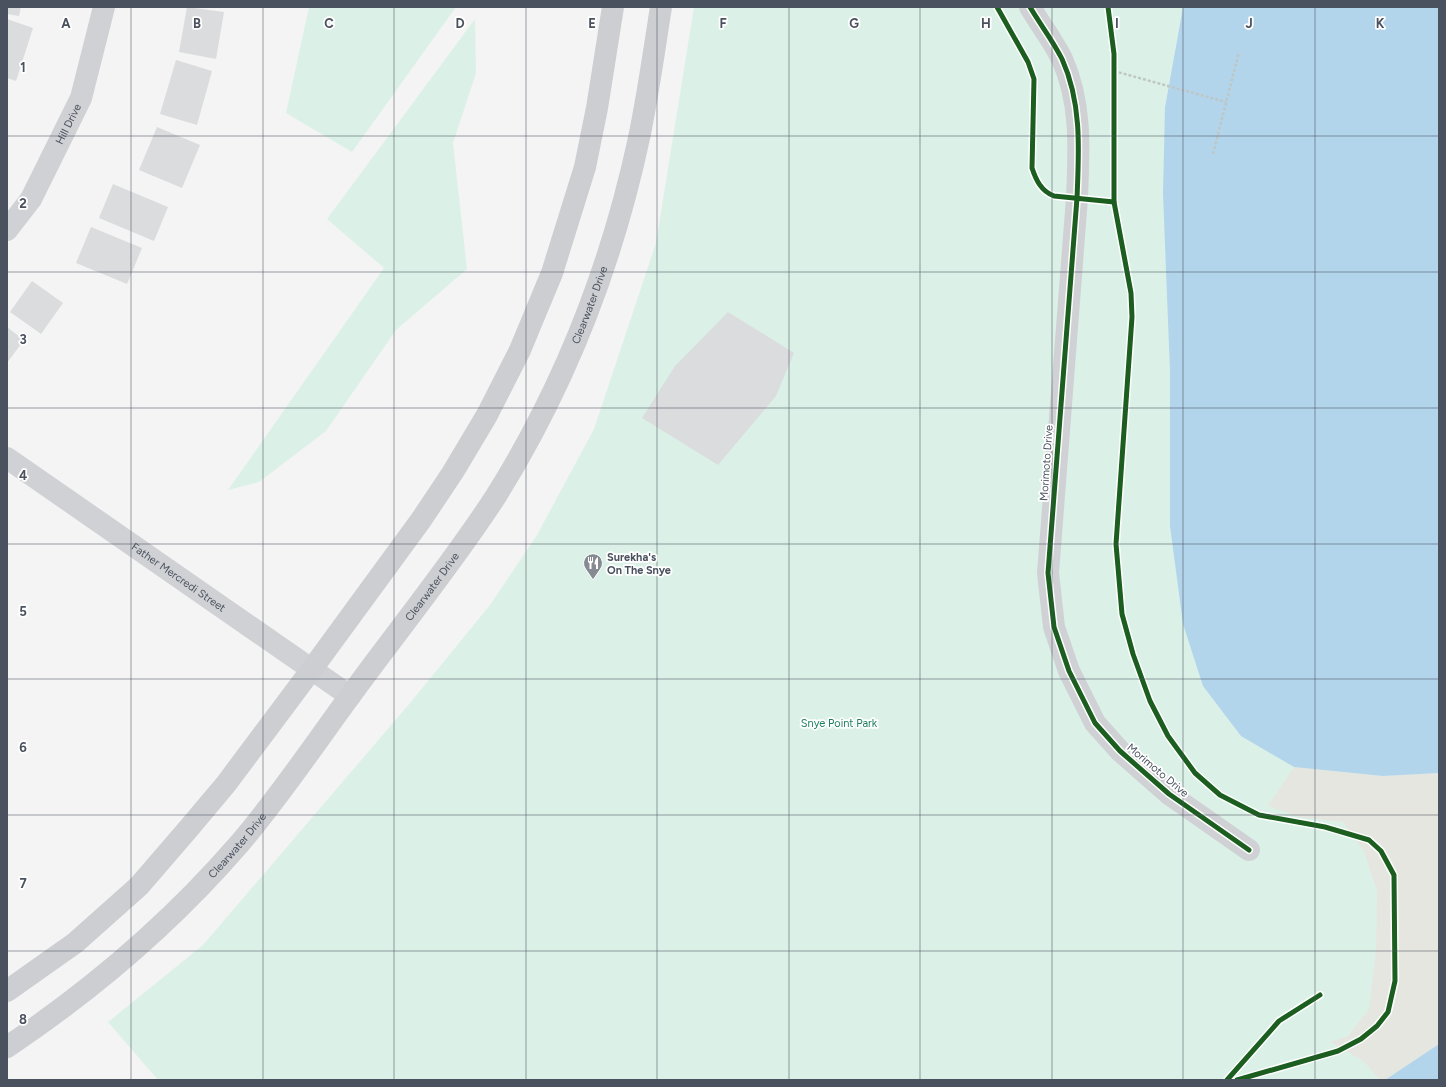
<svg xmlns="http://www.w3.org/2000/svg" width="1446" height="1087" viewBox="0 0 1446 1087" font-family="Figtree,sans-serif">
  <style>
    .green { fill: #dbf1e7 }
    .sand { fill: #e6e6e1 }
    .water { fill: #b2d5ec }
    .building { fill: #dbdcde }
    .lines { fill: none; stroke-linecap: round; stroke-linejoin: round }
    .path { stroke: #bec7c6; stroke-width: 2.5; stroke-dasharray: 3 2; stroke-linecap: butt }
    .minor { stroke: #d0d1d4; stroke-width: 22 }
    .major { stroke: #ccced1; stroke-width: 22 }
    .cycleway-casing { stroke: #fff; stroke-width: 8 }
    .cycleway { stroke: #1b5e20; stroke-width: 5 }
    .grid { fill: none; stroke: #4b525f; stroke-width: 1; stroke-opacity: 0.55 }
    .labels { text-anchor: middle; stroke-width: 3.5; stroke-linejoin: round; paint-order: stroke }
    .street-label { font-size: 11px; fill: #4b525f; stroke: #fff }
    .poi-label { font-size: 11px; font-weight: bold; fill: #4b525f; stroke: #fff; text-anchor: start }
    .park-label { font-size: 11px; fill: #1e7f60; stroke: #fff }
    .grid-label { font-size: 13px; text-anchor: middle; font-weight: bold; fill: #4b525f; stroke: #fff; stroke-width: 3.5; stroke-linejoin: round; paint-order: stroke }
  </style>
  <rect width="100%" height="100%" fill="#f4f4f4"/>
  <g class="green">
    <polygon points="309,7 456,7 352,152 286,113"/>
    <polygon points="694,7 1183,7 1165,107 1170,372 1170,526 1383,776 1439,773 1439,1044 1385,1080 158,1080 108,1022 203,945 410,703 490,605 537,535 594,429 656,243"/>
    <polygon points="475,19 476,73 453,143 467,269 396,330 326,431 259,482 228,490 384,268 327,219"/>
  </g>
  <polygon class="sand" points="1294,767 1383,776 1439,773 1439,1044 1385,1080 1380,1080 1363,1061 1330,1042 1348,1036 1369,1009 1376,951 1377,891 1364,852 1343,822 1299,817 1268,806"/>
  <g class="water">
    <polygon points="1183,7 1439,7 1439,773 1383,776 1294,767 1241,736 1203,686 1183,624 1170,526 1170,372 1163,193 1165,107"/>
    <polygon points="1439,1044 1439,1080 1385,1080"/>
  </g>
  <g class="building">
    <polygon points="7,7 21,7 19,16 7,14"/>
    <polygon points="187,7 224,12 216,59 179,52"/>
    <polygon points="7,19 33,28 16,81 7,78"/>
    <polygon points="176,60 212,71 197,125 160,114"/>
    <polygon points="157,127 200,145 182,188 139,170"/>
    <polygon points="113,184 168,207 154,241 99,218"/>
    <polygon points="91,227 142,248 127,284 76,263"/>
    <polygon points="32,281 63,303 41,334 10,312"/>
    <polygon points="728,312 794,353 776,396 718,465 642,418 675,366"/>
    <polygon points="7,327 24,340 7,363"/>
  </g>
  <g class="lines">
    <g class="path">
      <polyline points="1114,71 1226,102"/>
      <polyline points="1213,154 1239,52"/>
    </g>
    <g class="minor">
      <path d="M1030 7C1040 24 1053 41 1062 59 1082 103 1079 151 1077 198L1048 573 1054 627 1069 671 1095 723 1120 751 1169 794 1249 850"/>
      <path id="s1" d="M7 230 31 199 81 98 104 7"/>
      <path id="s2" d="M7 458 350 696"/>
    </g>
    <g class="major">
      <polyline points="7,991 75,943 139,886 189,828 226,784 312,669 421,520 453,472 487,415 520,350 552,273 585,167 597,108 613,7"/>
      <path id="s3" d="M7 1047C95 988 171 923 240 843 280 796 314 745 350 696 398 630 452 564 496 496 564 387 612 264 639 138 648 95 654 51 661 7"/>
    </g>
    <g class="cycleway-casing">
      <g id="cycleway">
        <path d="M997 7 1028 62 1034 79 1032 168C1036 180 1041 191 1054 196L1114 202"/>
        <path d="M1030 7C1040 24 1053 41 1062 59 1082 103 1079 151 1077 198L1048 573 1054 627 1069 671 1095 723 1120 751 1169 794 1249 850"/>
        <polyline points="1108,7 1114,54 1114,202 1131,293 1132,317 1116,544 1122,614 1133,654 1150,701 1168,736 1195,773 1220,795 1259,815 1325,827 1369,840 1381,851 1394,875 1395,981 1388,1012 1377,1026 1361,1039 1338,1051 1237,1080"/>
        <polyline points="1227,1080 1279,1021 1320,995"/>
      </g>
    </g>
    <use href="#cycleway" class="cycleway"/>
  </g>
  <path class="grid" d="M131 7V1080M263 7V1080M394 7V1080M526 7V1080M657 7V1080M789 7V1080M920 7V1080M1052 7V1080M1183 7V1080M1315 7V1080M7 136H1439M7 272H1439M7 408H1439M7 544H1439M7 679H1439M7 815H1439M7 951H1439"/>
  <defs>
    <g id="restaurant-pin" transform="scale(1)"><path d="M0 17L-7.5 6A9.5 9.5 0 1 1 7.5 6Z" fill="#868b93" stroke="#fff"/><path d="M-5-6h1v4h1v-4h1v4h1v-4h1v5L-1.5 .5V6h-2V.5L-5-1ZM5-6V6H3V1.5H1.5Q1.5-4 5-6Z" fill="#fff"/></g>
  </defs>
  <g fill-rule="evenodd">
    <use href="#restaurant-pin" x="593" y="563"/>
  </g>
  <g class="labels">
    <g class="street-label">
      <text dy="4" stroke="none"><textPath href="#s1" startOffset="123">Hill Drive</textPath></text>
      <text dy="4" stroke="none"><textPath href="#s3" startOffset="955">Clearwater Drive</textPath></text>
      <text transform="translate(1046 463) rotate(-86)" y="4">Morimoto Drive</text>
      <text dy="4" stroke="none"><textPath href="#s2" startOffset="209">Father Mercredi Street</textPath></text>
      <text dy="4" stroke="none"><textPath href="#s3" startOffset="631">Clearwater Drive</textPath></text>
      <text transform="translate(1158 770) rotate(40)" y="4">Morimoto Drive</text>
      <text dy="4" stroke="none"><textPath href="#s3" startOffset="307">Clearwater Drive</textPath></text>
    </g>
    <g class="poi-label">
      <text x="607" y="561">Surekha's<tspan x="607" dy="13">On The Snye</tspan></text>
    </g>
    <g class="park-label">
      <text x="839" y="727">Snye Point Park</text>
    </g>
  </g>
  <g class="grid-label">
    <text x="66" y="28">A</text>
    <text x="197" y="28">B</text>
    <text x="329" y="28">C</text>
    <text x="460" y="28">D</text>
    <text x="592" y="28">E</text>
    <text x="723" y="28">F</text>
    <text x="854" y="28">G</text>
    <text x="986" y="28">H</text>
    <text x="1117" y="28">I</text>
    <text x="1249" y="28">J</text>
    <text x="1380" y="28">K</text>
    <text x="23" y="72">1</text>
    <text x="23" y="208">2</text>
    <text x="23" y="344">3</text>
    <text x="23" y="480">4</text>
    <text x="23" y="616">5</text>
    <text x="23" y="752">6</text>
    <text x="23" y="888">7</text>
    <text x="23" y="1024">8</text>
  </g>
  <rect width="1446" height="1087" fill="none" stroke="#4b525f" stroke-width="16"/>
</svg>
